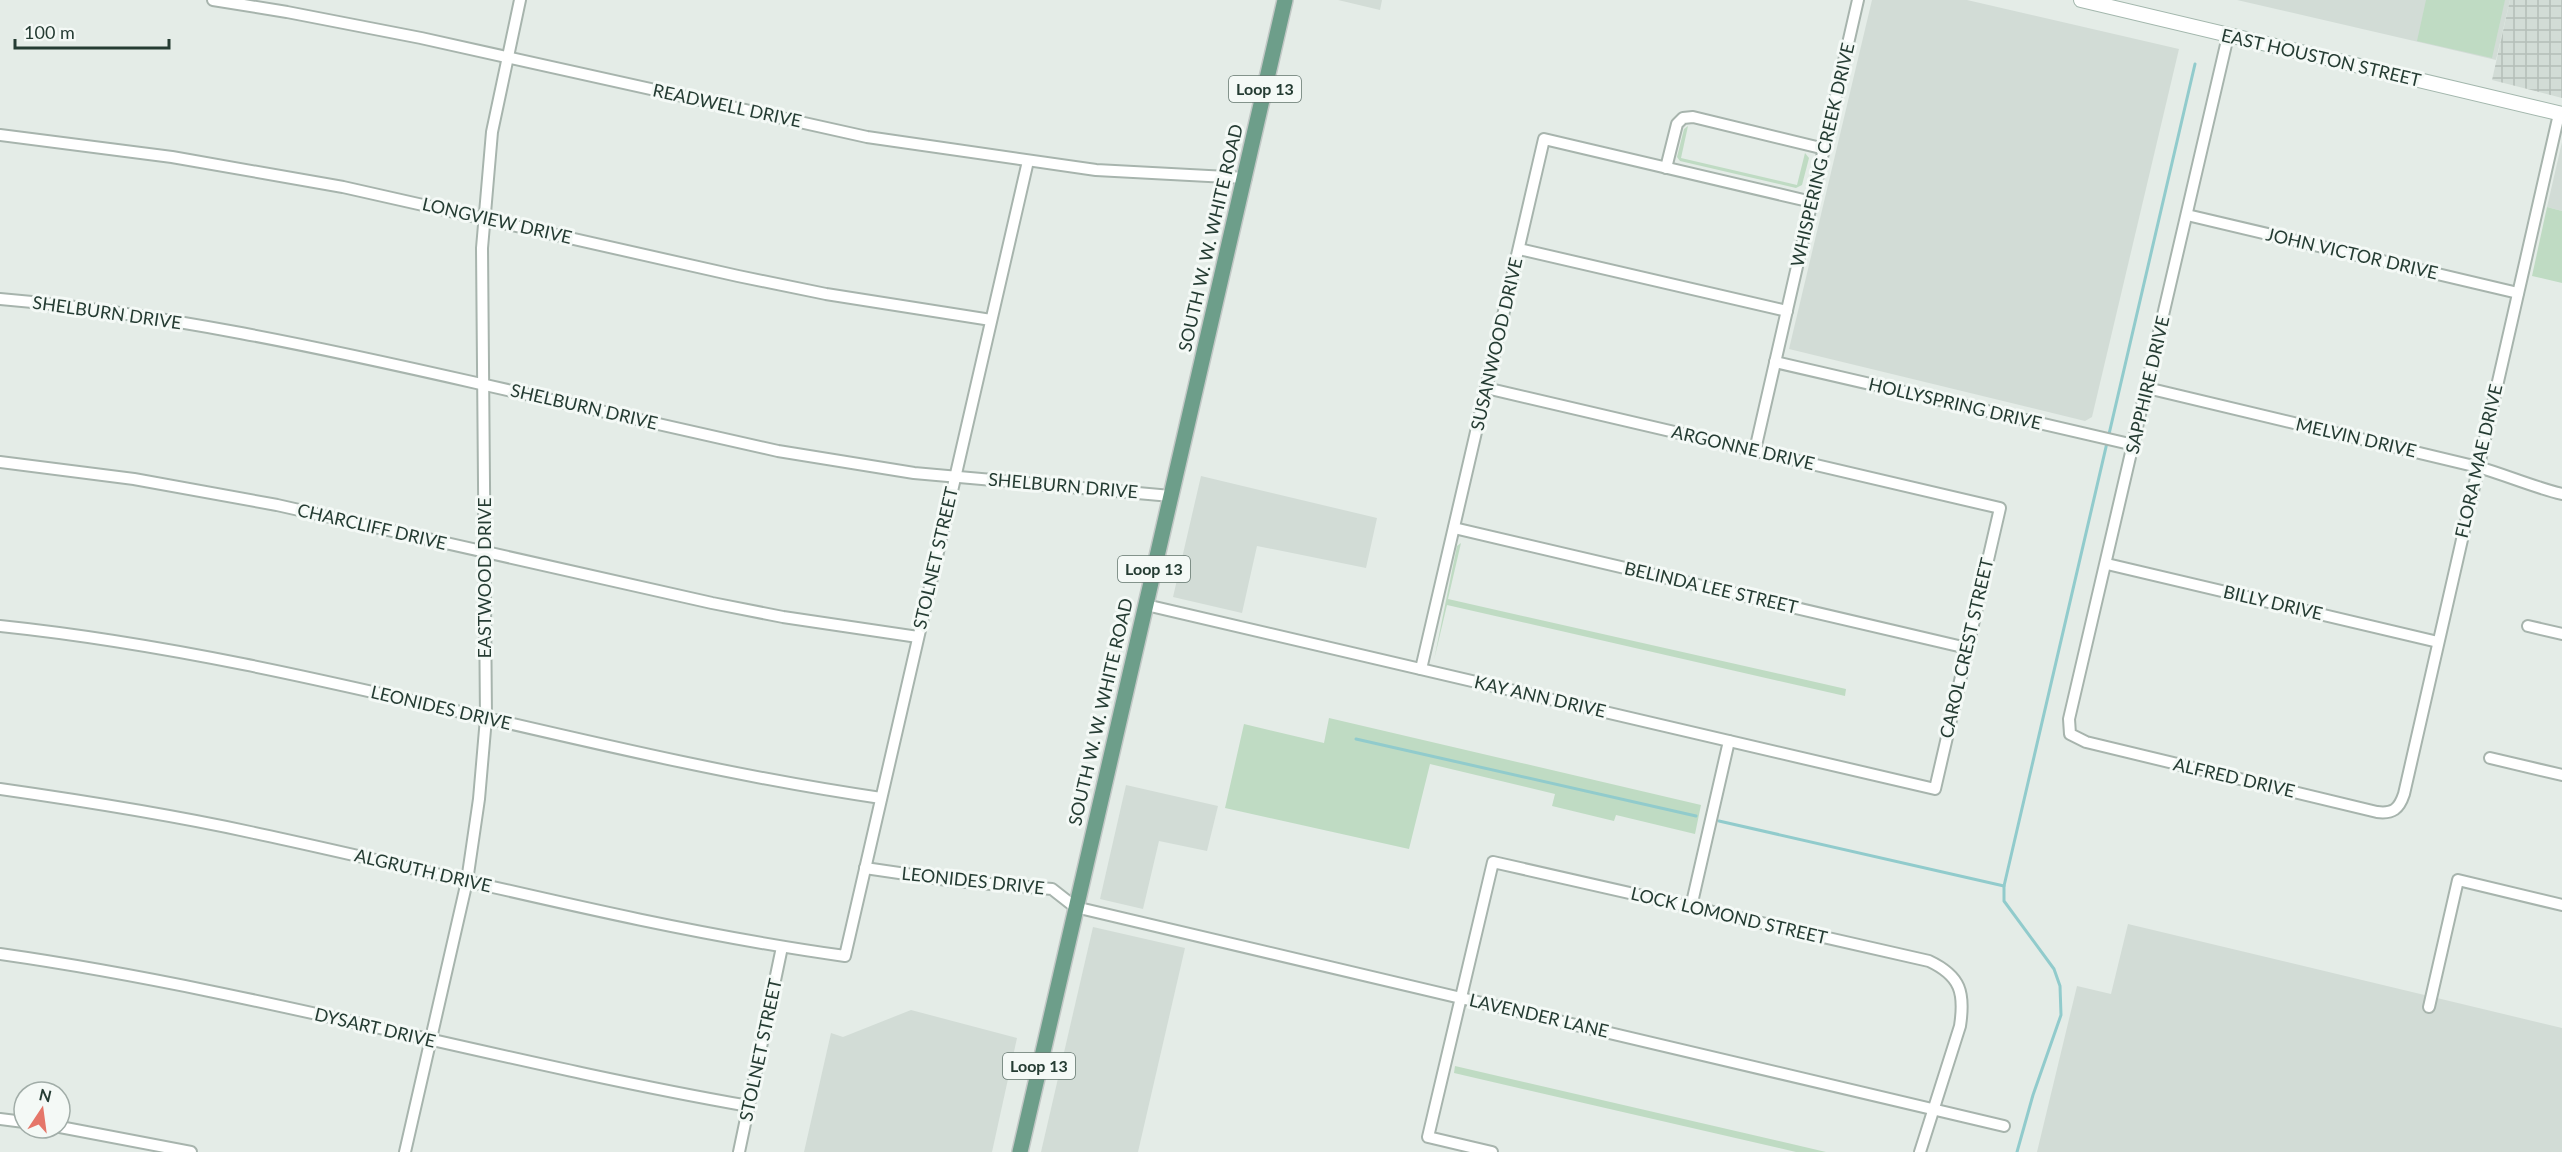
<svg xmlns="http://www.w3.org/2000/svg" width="2562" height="1152" viewBox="0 0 2562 1152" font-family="Lato,sans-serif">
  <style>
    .built { fill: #d2dcd6 }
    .industrial { fill: url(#industrial-grid) }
    .grass { fill: #bfdbc3 }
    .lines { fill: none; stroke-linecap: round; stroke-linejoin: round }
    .stream { stroke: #91cbcc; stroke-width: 3 }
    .street-casing { stroke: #a7b4ad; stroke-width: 14 }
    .secondary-casing { stroke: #a3b7ad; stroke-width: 16 }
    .primary-casing { stroke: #c2c8c6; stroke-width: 18 }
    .street { stroke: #fff; stroke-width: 10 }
    .secondary { stroke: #fff; stroke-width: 14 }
    .primary { stroke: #6d9e8a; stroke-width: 15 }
    .labels { text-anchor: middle; stroke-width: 6; stroke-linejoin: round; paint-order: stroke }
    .shield { fill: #f4f9f6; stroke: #63756e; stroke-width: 1.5 }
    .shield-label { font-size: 16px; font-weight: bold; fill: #253c33 }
    .street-label { font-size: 18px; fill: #253c33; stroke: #f4f9f6 }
  </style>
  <defs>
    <pattern id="industrial-grid" width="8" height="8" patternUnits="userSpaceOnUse" patternTransform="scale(1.5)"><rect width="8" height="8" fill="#d2dcd6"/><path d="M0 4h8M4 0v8" fill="none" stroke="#b4beb8"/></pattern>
  </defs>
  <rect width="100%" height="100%" fill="#e4ece7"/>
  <g class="built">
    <polygon points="1338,0 1382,0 1380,10"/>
    <polygon points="1872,0 1967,0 2179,49 2092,417 2085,421 1789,349"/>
    <polygon points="2237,0 2510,0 2496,60"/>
    <polygon points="2562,142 2562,211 2547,207"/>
    <polygon points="1201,476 1377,518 1366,568 1257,546 1242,613 1173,597"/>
    <polygon points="1126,785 1218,806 1207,851 1159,841 1143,909 1100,899"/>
    <polygon points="2128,924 2562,1028 2562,1152 2037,1152 2077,986 2111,994"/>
    <polygon points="1093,927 1185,948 1138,1152 1041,1152"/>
    <polygon points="911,1010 1017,1038 992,1152 804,1152 831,1033 843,1037"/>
  </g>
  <polygon class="industrial" points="2510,0 2562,0 2562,98 2492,80"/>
  <g class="grass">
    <polygon points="2426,0 2505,0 2492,58 2417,41"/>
    <polygon points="1688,126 1681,158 1797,185 1805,153 1809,158 1802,185 1796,188 1680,161 1677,157 1684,129"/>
    <polygon points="2547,207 2562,211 2562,283 2532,276"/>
    <polygon points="1461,543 1448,599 1846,689 1845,696 1447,605 1434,660 1457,546"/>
    <polygon points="1329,718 1701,805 1695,834 1616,815 1614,821 1552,806 1555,794 1430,764 1409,849 1225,808 1244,724 1324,743"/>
    <polygon points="1455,1066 1826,1152 1796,1152 1454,1073"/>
  </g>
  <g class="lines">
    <g class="stream">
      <polyline points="1356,739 1696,816"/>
      <polyline points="1719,821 2004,886"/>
      <polyline points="2017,1152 2033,1095 2061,1015 2060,986 2054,969 2004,901 2004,886 2195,64"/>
    </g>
    <g class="street-casing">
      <g id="street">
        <polyline points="213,0 287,12 421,38 867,137 1096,170 1246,178"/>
        <path d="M2228 36 2069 719 2070 734 2086 742 2377 812C2393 814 2399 809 2404 794L2559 114"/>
        <polyline points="0,135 172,157 343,187 738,276 826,294 991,320"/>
        <polyline points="1666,168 1677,124 1683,118 1693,117 1825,149"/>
        <polyline points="2187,215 2518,293"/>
        <polyline points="1519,249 1787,311"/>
        <path d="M0 299C162 313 323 348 481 384 580 406 679 428 778 451L914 473 1171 496"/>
        <polyline points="1775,362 2134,445"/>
        <path d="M2147 388 2478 467C2506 475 2533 487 2562 494"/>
        <polyline points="1755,450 1858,0"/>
        <polyline points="0,462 134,479 277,505 712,603 783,617 918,637"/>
        <polyline points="1454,528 1967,648"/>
        <polyline points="2107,564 2438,642"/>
        <polyline points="1146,605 1935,789 2000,508 1486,388"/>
        <path d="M0 626C298 657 585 755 881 798"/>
        <polyline points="2528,626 2562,634"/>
        <polyline points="1421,669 1544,139 1812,202"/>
        <polyline points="2490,758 2562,775"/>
        <path d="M0 789C84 801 167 814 250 832 448 874 644 928 845 956L1028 161"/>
        <polyline points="865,868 954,881 1052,889 1075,907 2004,1126"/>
        <polyline points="1691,907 1729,741"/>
        <path d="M0 954C253 990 498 1062 749 1106"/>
        <polyline points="2429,1007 2458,880 2562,905"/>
        <polyline points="0,1119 24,1122"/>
        <polyline points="60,1127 191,1152"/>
        <polyline points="405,1152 467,881 479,799 486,718 482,248 492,132 520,0"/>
        <polyline points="739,1152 782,947"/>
        <path d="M1492 1152 1428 1137 1493 862 1929 961C1961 976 1965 993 1960 1026L1920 1152"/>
      </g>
    </g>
    <g class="secondary-casing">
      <polyline id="secondary" points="2081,0 2562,114"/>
    </g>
    <g class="primary-casing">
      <polyline id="primary" points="1020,1152 1285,0"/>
    </g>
    <use href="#street" class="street"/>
    <use href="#secondary" class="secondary"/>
    <use href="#primary" class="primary"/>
  </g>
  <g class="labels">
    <g class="shield">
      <rect x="1229" y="76" width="72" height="26" rx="4.5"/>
      <rect x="1118" y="556" width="72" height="26" rx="4.5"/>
      <rect x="1003" y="1053" width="72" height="26" rx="4.5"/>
    </g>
    <g class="shield-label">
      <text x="1265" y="95">Loop 13</text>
      <text x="1154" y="575">Loop 13</text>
      <text x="1039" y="1072">Loop 13</text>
    </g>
    <g class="street-label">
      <text transform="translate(2321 58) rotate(13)" y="6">EAST HOUSTON STREET</text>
      <text transform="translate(727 106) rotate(12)" y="6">READWELL DRIVE</text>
      <text transform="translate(1823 155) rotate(-77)" y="6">WHISPERING CREEK DRIVE</text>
      <text transform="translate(497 221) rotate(13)" y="6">LONGVIEW DRIVE</text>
      <text transform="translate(1211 238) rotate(-77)" y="6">SOUTH W. W. WHITE ROAD</text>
      <text transform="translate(2352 254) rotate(13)" y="6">JOHN VICTOR DRIVE</text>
      <text transform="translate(107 313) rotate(8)" y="6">SHELBURN DRIVE</text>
      <text transform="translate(1497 344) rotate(-77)" y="6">SUSANWOOD DRIVE</text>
      <text transform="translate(2148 385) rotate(-77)" y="6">SAPPHIRE DRIVE</text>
      <text transform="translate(1955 404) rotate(13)" y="6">HOLLYSPRING DRIVE</text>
      <text transform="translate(584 407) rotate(13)" y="6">SHELBURN DRIVE</text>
      <text transform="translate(2356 438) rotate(13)" y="6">MELVIN DRIVE</text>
      <text transform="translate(1743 448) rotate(13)" y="6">ARGONNE DRIVE</text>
      <text transform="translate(2479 461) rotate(-77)" y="6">FLORA MAE DRIVE</text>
      <text transform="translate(1063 486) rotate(5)" y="6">SHELBURN DRIVE</text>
      <text transform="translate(372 527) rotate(13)" y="6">CHARCLIFF DRIVE</text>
      <text transform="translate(936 558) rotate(-77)" y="6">STOLNET STREET</text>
      <text transform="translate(485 578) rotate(-90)" y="6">EASTWOOD DRIVE</text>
      <text transform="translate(1711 588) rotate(13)" y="6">BELINDA LEE STREET</text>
      <text transform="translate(2273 603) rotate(13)" y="6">BILLY DRIVE</text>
      <text transform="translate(1967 648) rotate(-77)" y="6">CAROL CREST STREET</text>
      <text transform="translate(1540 697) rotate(13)" y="6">KAY ANN DRIVE</text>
      <text transform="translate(441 708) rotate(13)" y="6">LEONIDES DRIVE</text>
      <text transform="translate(1101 712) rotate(-77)" y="6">SOUTH W. W. WHITE ROAD</text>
      <text transform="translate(2234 778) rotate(13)" y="6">ALFRED DRIVE</text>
      <text transform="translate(423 871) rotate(13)" y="6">ALGRUTH DRIVE</text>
      <text transform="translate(973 881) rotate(6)" y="6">LEONIDES DRIVE</text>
      <text transform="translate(1729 916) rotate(13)" y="6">LOCK LOMOND STREET</text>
      <text transform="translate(1539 1016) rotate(13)" y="6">LAVENDER LANE</text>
      <text transform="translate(375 1028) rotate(13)" y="6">DYSART DRIVE</text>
      <text transform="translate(761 1050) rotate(-78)" y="6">STOLNET STREET</text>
    </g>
  </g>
  <g transform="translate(42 1110) rotate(13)"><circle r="28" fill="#f4f9f6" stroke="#a1ada8" stroke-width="1.5"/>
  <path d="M0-4.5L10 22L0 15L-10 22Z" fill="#e57669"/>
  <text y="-9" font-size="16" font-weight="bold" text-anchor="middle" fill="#253c33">N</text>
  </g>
  <path d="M15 39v9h154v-9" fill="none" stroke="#253c33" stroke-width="3"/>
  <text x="24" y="39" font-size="18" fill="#253c33" stroke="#f4f9f6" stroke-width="4.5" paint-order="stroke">100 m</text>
</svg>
